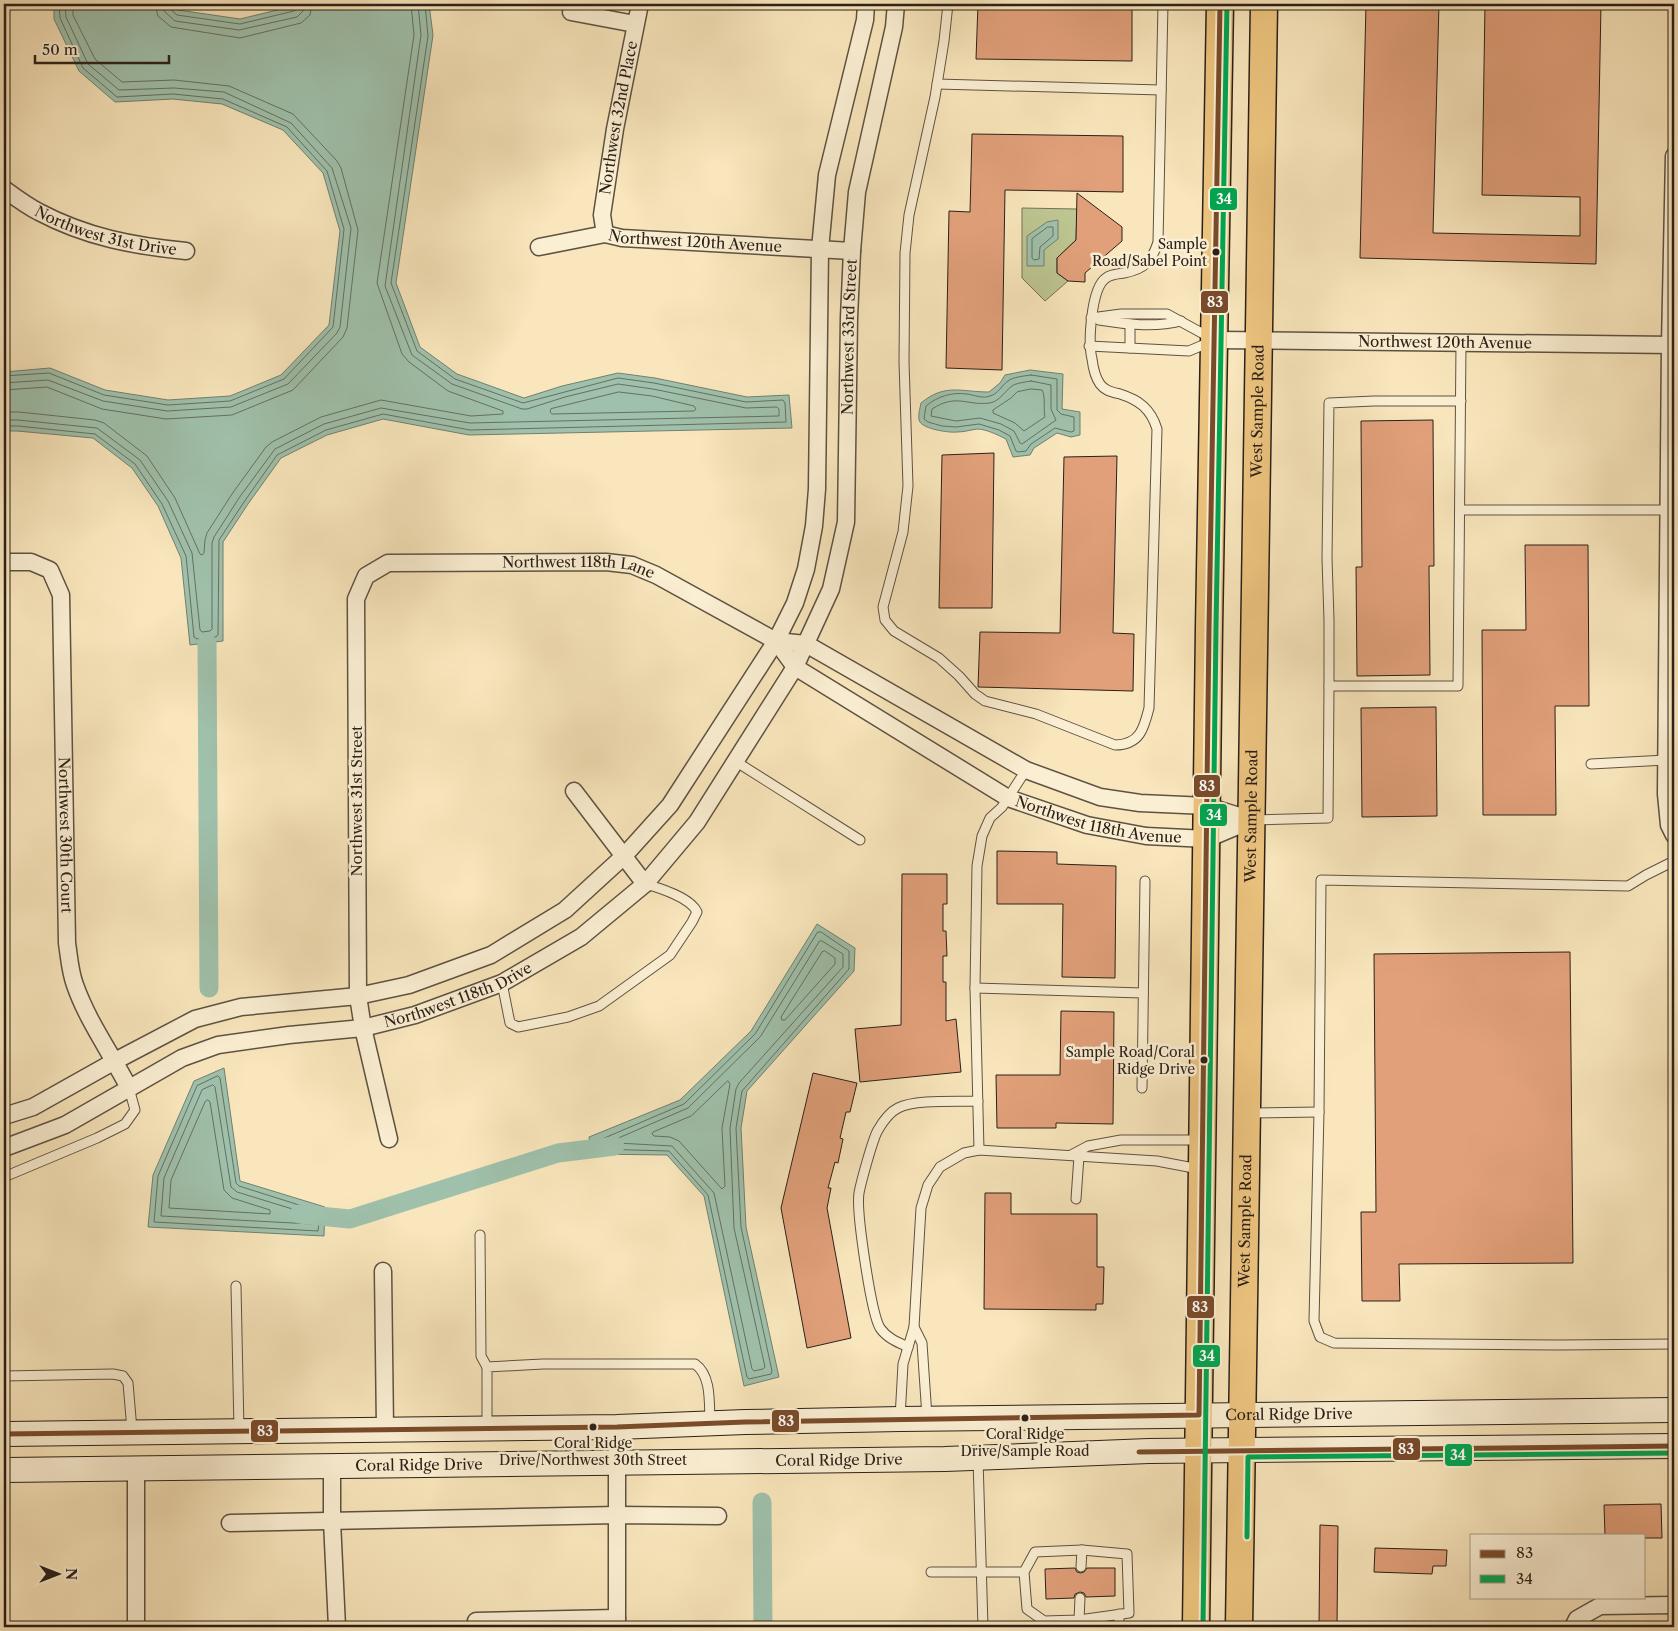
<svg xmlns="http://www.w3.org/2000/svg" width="1678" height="1631" viewBox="0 0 1678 1631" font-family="'Libre Caslon Text',serif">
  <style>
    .green { fill: #bdc591; stroke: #747255 }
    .water { fill: #9fc0ab; stroke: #718071 }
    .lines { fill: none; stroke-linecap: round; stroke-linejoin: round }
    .shore { stroke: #657062; stroke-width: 1 }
    .canal { stroke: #9fc0ab; stroke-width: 19 }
    .building { fill: #e1a07a; stroke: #2b2019 }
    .service-casing { stroke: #5e5242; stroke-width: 11 }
    .minor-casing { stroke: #5e5242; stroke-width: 19 }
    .secondary-casing { stroke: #2b2019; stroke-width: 26 }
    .primary-casing { stroke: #2b2019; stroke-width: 29 }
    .service { stroke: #fbefd3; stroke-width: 9 }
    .minor { stroke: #fbefd3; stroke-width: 16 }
    .secondary { stroke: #fbefd3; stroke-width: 24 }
    .primary { stroke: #ecc37e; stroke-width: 26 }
    .bus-1-casing { stroke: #fbefd3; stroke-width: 9 }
    .bus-2-casing { stroke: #fbefd3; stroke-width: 9 }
    .bus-1 { stroke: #7a4b2a; stroke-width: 5 }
    .bus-2 { stroke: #00a651; stroke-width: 5 }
    .bus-dot { fill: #2b2019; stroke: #fbefd3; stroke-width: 2 }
    .labels { text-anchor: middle; stroke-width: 5; stroke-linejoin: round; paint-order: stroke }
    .bus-label { font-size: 14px; fill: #2b2019; stroke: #fbefd3; text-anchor: end }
    .street-label { font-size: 15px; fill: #2b2019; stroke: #fbefd3 }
    .line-badge { stroke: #fbefd3; stroke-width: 2 }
    .badge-label { font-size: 14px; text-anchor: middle; font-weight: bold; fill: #fff }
  </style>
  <rect width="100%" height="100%" fill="#f9e6bc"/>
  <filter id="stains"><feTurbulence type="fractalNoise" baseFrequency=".004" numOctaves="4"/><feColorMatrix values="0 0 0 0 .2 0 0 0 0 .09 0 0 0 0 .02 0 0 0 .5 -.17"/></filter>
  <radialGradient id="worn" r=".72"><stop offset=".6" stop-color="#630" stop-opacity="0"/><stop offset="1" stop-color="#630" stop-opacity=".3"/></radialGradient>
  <polygon class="green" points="1022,208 1077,209 1076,240 1057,258 1057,273 1068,281 1045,301 1022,278"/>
  <g class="water">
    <polygon points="54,4 172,4 178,10 240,19 302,4 429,4 433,35 396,283 420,347 457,374 524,398 562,386 618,373 655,378 747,397 789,395 792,428 469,435 383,419 327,435 281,458 248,504 223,542 223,641 190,645 181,558 158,506 132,468 93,438 17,431 4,431 4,372 50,368 105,390 168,400 230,396 281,375 329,325 340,231 323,173 283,130 222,104 173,99 115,102 79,71 54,19"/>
    <polygon points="1058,220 1058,239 1044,250 1044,266 1027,266 1027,236 1047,222"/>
    <path d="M1030 370 1063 374 1062 409 1080 412V435L1071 437 1057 433 1034 448 1030 455 1013 457 1006 439C998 435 986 429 977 429 970 430 964 432 957 432 949 433 924 429 920 422 917 417 920 409 921 403 945 383 961 392 989 392L1000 383 1005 375Z"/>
    <polygon points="817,924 855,948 854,971 747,1091 741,1128 746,1227 779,1377 744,1386 704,1196 667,1155 591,1154 589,1137 680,1100 751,1031"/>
    <polygon points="224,1068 240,1181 325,1207 324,1236 148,1227 153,1175 194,1081"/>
  </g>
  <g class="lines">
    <g class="shore">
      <polyline points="155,4 158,16 171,27 240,38 301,23 310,15 312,4"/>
      <polyline points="162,4 165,12 175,21 239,30 297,17 303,11 305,4"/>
      <polyline points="169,4 170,9 177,15 240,24 294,11 298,8 298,4"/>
      <polygon points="1048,227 1053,227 1053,236 1040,247 1039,259 1034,260 1032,258 1032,239"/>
      <path d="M1031 375 1057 379V410L1061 414 1074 417V431L1071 432 1055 428 1031 444 1026 451 1018 452 1016 451 1010 436 999 430 979 424 956 427 942 426 928 422 924 419 926 406C938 396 952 392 967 394 974 395 983 399 990 396 998 394 1002 385 1008 381 1013 377 1024 376 1031 375Z"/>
      <polyline points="4,376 49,373 104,395 168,405 230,401 284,379 333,327 344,229 327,171 287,127 223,99 173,94 117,97 83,68 60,18 59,4"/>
      <path d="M1031 381 1051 385V409L1056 420 1022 444 1020 443 1014 431 1001 424 980 418 956 421 931 416 932 409C957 393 966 406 990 403 1000 401 1005 391 1012 386 1016 383 1026 382 1031 381Z"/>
      <polyline points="4,383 48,380 103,401 167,411 231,407 288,384 337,333 340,327 351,228 332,168 291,123 224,92 174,88 119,90 88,64 66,17 65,4"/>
      <path d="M1031 389 1042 390C1046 397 1043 409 1045 417L1024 431 1015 423 993 413V410L1011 398 1017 392Z"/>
      <polyline points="4,390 47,387 102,409 166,419 232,415 293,390 343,337 347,328 358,230 341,168 337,161 293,114 229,86 174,80 122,82 95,59 73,15 73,4"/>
      <polygon points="619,392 652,396 694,406 696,409 694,411 552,414 550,412 551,409"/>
      <polyline points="4,412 19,412 95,420 104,423 147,456 175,498 200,554 202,555 204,553 205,540 207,533 232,494 266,447 272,442 321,417 381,400 471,416 503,414 503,411 448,391 409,362 402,354 377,283 414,35 411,4"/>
      <polyline points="4,420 18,420 97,428 140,460 168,501 192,553 200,630 202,632 210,631 212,629 212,543 214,537 239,498 275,449 324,424 381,408 470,423 779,416 779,409 777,407 746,408 653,389 618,384 565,397 527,409 522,409 452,384 412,355 385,286 421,35 418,4"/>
      <polyline points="4,426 18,426 95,434 135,464 162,504 186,556 194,637 197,639 216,637 218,635 219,540 244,502 277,455 326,430 383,414 470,430 786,422 785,403 783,400 746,402 654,383 618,378 523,403 455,379 417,351 391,283 428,36 425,4"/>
      <polygon points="818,932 821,932 849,951 849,969 742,1091 736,1128 741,1227 772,1371 771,1374 749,1379 747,1377 708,1195 669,1151 598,1149 596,1148 595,1142 684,1104 755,1034"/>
      <polygon points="820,941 822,941 843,954 843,967 739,1083 736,1089 730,1128 734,1228 765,1367 763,1369 754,1371 752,1369 714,1193 672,1146 617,1143 615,1141 616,1139 688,1108 760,1037"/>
      <polygon points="825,951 835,958 835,964 785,1020 782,1020 781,1017 822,952"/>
      <polygon points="218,1076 220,1078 236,1183 239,1186 318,1211 320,1213 318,1231 154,1222 158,1176 197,1086"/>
      <polygon points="728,1081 730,1084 722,1128 725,1186 722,1189 679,1141 670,1137 654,1136 652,1134 653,1132 691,1116"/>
      <polygon points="213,1085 215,1087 231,1187 237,1192 312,1215 313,1217 312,1224 161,1216 164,1178 202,1090"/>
      <polygon points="208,1100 210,1102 224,1190 232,1198 270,1210 270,1214 169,1208 171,1180 205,1102"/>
    </g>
    <g class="canal">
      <polyline points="207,643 209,988"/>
      <polyline points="299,1214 350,1219 558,1153 615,1146"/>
      <polyline points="762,1502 763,1627"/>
    </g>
  </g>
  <g class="building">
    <polygon points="978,4 1132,4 1132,61 976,59"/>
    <polygon points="1366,4 1439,4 1433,233 1580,236 1580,197 1482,195 1485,4 1601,4 1596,264 1360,258"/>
    <polygon points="972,134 1123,136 1123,192 1005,190 1002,370 946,368 949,211 970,212"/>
    <polygon points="1077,193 1122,227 1122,241 1085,273 1085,282 1068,281 1057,273 1057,258 1076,240"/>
    <polygon points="1433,420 1434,566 1429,566 1430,675 1357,676 1356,567 1362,567 1361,421"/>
    <polygon points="994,453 992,608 939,608 942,455"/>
    <polygon points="1117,456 1113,633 1134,634 1133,691 978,687 980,632 1060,633 1064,457"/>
    <polygon points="1525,545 1588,545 1589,706 1555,706 1556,815 1483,815 1482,630 1526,630"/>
    <polygon points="1436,707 1437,816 1362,817 1361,708"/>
    <polygon points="997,851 1057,852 1057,864 1116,866 1115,978 1062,977 1063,904 997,904"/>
    <polygon points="902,874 947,874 947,904 943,904 943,931 946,931 947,956 943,956 943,982 946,982 946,1021 956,1019 961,1072 860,1082 855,1029 901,1025"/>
    <polygon points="1570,952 1573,1263 1399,1264 1400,1301 1362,1301 1361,1212 1376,1212 1374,954"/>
    <polygon points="1061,1011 1114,1012 1113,1124 1056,1123 1056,1128 997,1128 996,1075 1060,1075"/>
    <polygon points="813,1073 857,1083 850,1112 846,1112 840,1138 843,1139 838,1163 835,1162 828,1188 831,1188 827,1208 851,1338 807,1348 781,1208"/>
    <polygon points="985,1193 1011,1193 1011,1214 1097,1214 1097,1267 1104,1267 1103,1304 1096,1304 1096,1310 984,1309"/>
    <polygon points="1661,1504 1662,1538 1644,1538 1644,1535 1605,1535 1604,1505"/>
    <polygon points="1320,1525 1338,1526 1337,1626 1319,1626"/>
    <polygon points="1375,1548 1447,1550 1446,1566 1433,1566 1432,1574 1374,1572"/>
    <polygon points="1075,1568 1077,1572 1081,1573 1084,1572 1087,1568 1115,1568 1115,1596 1086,1597 1084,1593 1080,1592 1075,1594 1074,1598 1046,1599 1045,1569"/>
  </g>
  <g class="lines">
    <g class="service-casing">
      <g id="service">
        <path d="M948 4 944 41 935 97 909 215 905 253 904 362 908 486 903 532 883 607 885 620 894 631 939 658 959 676 975 694 985 701 1036 714 1115 745C1140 745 1144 728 1149 708L1157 429C1151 409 1139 400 1120 394 1112 392 1105 391 1100 384 1095 377 1093 367 1092 359 1088 342 1091 288 1106 278 1111 274 1118 274 1124 273 1145 269 1152 261 1158 242L1163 4"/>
        <polyline points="937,84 1161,90"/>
        <polyline points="1091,318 1121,314 1167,314 1211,338"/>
        <path d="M1099 320C1125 324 1154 328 1181 321"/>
        <polyline points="1089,346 1189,351 1210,342"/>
        <polyline points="1130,348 1130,324"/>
        <polyline points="1461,401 1374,401 1329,403 1327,558 1329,620 1329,686 1458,686 1461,343"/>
        <polyline points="1460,510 1669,510"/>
        <polyline points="735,761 860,840"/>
        <polyline points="1591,764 1666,760"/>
        <polyline points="1255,820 1328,818 1329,686"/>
        <polyline points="1674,861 1646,875 1628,886 1321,880 1319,1112 1314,1321 1320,1337 1334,1343 1559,1345 1674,1344"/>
        <path d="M502 983 510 1023 518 1027 568 1017 599 1006 670 955 692 922 697 912C691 898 660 888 645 884"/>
        <polyline points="975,988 1143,993"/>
        <polyline points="1142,1088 1145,881"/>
        <polyline points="1250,1113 1319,1112"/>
        <polyline points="979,1150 975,988 977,866 982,836 990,818 1002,807 1026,770"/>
        <polyline points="1071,1155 1088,1146 1121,1140 1199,1140"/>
        <polyline points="4,1177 97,1138 125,1124 135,1110 129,1088"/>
        <polyline points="1076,1199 1079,1156"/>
        <polyline points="480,1235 481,1356 487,1367"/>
        <polyline points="236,1286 239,1430"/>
        <polyline points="914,1327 922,1343 927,1417"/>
        <path d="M908 1347C897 1342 887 1338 880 1328 871 1313 856 1211 859 1193 861 1182 873 1138 878 1130 882 1123 890 1112 898 1108 916 1099 957 1102 978 1101"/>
        <polyline points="4,1376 113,1374 123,1376 128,1383 132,1430"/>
        <polyline points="900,1418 903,1364 914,1327 921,1208 928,1185 940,1167 964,1153 979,1150 1157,1161 1199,1169"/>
        <path d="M487 1428V1367L543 1364H695C712 1376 709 1404 710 1423"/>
        <polyline points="978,1459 983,1627"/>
        <polyline points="1081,1567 1082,1550"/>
        <polyline points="931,1572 1024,1572 1035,1552 1082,1550 1127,1554 1129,1613 1079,1620 1044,1621 1027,1609 1024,1572"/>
        <polyline points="1119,1614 1119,1627"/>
        <polyline points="1079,1620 1080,1598"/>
      </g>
    </g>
    <g class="minor-casing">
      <g id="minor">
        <polyline points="571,12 635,24"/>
        <polyline points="1674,156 1670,345 1666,794 1669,825 1674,835"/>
        <path id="s1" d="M4 189C15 197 27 206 39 212 86 237 134 246 186 251"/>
        <path id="s2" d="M605 234 602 215 615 129 640 4"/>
        <path id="s3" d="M539 247 605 234 622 238 852 251"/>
        <path id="s4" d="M1215 340 1674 345"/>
        <path id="s5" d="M4 562H31L50 570 61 595 67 943C69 956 70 972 75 985 88 1022 111 1053 129 1088"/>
        <path id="s6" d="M776 641 795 667 1008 798 1087 825 1146 836 1207 839 1252 820"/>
        <polyline points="574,791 645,884"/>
        <polyline points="4,1116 33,1107 115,1061 195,1019 241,1007 358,996 409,985 491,955 565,910 624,856 670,805 776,641 795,603 806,569 814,526 817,489 820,249 827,175 865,20 866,4"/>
        <path id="s7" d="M389 1139 363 1028 358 996 356 599 366 576 388 563 606 562 632 565 656 575 776 641 806 644 1026 770 1100 797 1140 803 1207 806 1252 820"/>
        <path id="s8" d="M4 1148 65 1125 182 1058 218 1045 289 1035 363 1028 415 1015 502 983 581 937 645 884 697 822 795 667 831 589 846 522 849 318 852 251 857 192 894 27 896 4"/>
        <polyline points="383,1271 385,1429"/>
        <polyline points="332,1466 332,1521 337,1627"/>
        <polyline points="136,1469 136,1627"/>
        <polyline points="230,1523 617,1515 718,1516"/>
        <polyline points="476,1621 617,1618"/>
        <polyline points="617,1627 617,1427"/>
        <polyline points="1573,1627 1577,1619 1600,1606 1674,1605"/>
      </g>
    </g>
    <g class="secondary-casing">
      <g id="secondary">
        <path id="s9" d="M4 1434 617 1427 745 1422 900 1419 1674 1410"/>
        <path id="s10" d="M4 1470 945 1459 1149 1451 1674 1446"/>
      </g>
    </g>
    <g class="primary-casing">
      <g id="primary">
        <polyline points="1196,1627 1209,628 1220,4"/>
        <path id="s11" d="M1239 1627 1264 4"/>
      </g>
    </g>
    <use href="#service" class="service"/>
    <use href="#minor" class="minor"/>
    <use href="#secondary" class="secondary"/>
    <use href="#primary" class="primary"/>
    <g class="bus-1-casing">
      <g id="bus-1">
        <polyline points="4,1434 617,1427 745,1422 1199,1415 1209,628 1220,4"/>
        <polyline points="1139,1452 1674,1446"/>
      </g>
    </g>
    <g class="bus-2-casing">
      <g id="bus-2">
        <polyline points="1247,1537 1248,1457 1674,1453"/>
        <polyline points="1203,1627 1216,628 1227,4"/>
      </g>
    </g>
    <use href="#bus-1" class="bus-1"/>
    <use href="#bus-2" class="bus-2"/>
  </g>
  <g class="bus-dot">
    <circle cx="1216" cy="252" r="4.5"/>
    <circle cx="1204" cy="1060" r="4.5"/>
    <circle cx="1025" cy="1418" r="4.5"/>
    <circle cx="593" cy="1427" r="4.5"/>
  </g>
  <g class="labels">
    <g class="bus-label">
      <text x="1207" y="249">Sample<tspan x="1207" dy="17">Road/Sabel Point</tspan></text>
      <text x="1195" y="1057">Sample Road/Coral<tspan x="1195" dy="17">Ridge Drive</tspan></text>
      <text x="1025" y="1439" text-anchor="middle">Coral Ridge<tspan x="1025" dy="17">Drive/Sample Road</tspan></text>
      <text x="593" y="1448" text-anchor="middle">Coral Ridge<tspan x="593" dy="17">Drive/Northwest 30th Street</tspan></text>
    </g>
    <g class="street-label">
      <text dy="5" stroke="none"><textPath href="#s2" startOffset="118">Northwest 32nd Place</textPath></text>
      <text dy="5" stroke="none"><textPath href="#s1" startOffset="112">Northwest 31st Drive</textPath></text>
      <text dy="5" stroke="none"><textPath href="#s3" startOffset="158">Northwest 120th Avenue</textPath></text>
      <text dy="5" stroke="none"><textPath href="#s8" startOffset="1309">Northwest 33rd Street</textPath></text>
      <text dy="5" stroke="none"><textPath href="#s4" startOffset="230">Northwest 120th Avenue</textPath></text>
      <text dy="5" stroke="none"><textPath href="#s11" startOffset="1216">West Sample Road</textPath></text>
      <text dy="5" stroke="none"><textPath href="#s7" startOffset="785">Northwest 118th Lane</textPath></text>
      <text transform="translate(357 801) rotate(-90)" y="5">Northwest 31st Street</text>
      <text dy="5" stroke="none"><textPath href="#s11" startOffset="811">West Sample Road</textPath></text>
      <text dy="5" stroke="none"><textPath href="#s6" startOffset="376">Northwest 118th Avenue</textPath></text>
      <text dy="5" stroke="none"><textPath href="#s5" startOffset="315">Northwest 30th Court</textPath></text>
      <text dy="5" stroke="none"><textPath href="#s8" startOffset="485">Northwest 118th Drive</textPath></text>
      <text dy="5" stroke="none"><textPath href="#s11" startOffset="406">West Sample Road</textPath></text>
      <text dy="5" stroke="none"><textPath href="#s9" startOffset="1285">Coral Ridge Drive</textPath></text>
      <text dy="5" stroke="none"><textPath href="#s10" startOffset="835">Coral Ridge Drive</textPath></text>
      <text dy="5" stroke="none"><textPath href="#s10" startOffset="415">Coral Ridge Drive</textPath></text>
    </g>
  </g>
  <g class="line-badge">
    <rect x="1209" y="187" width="29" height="24" rx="5" fill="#00a651"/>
    <rect x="1200" y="290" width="29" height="24" rx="5" fill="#7a4b2a"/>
    <rect x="1193" y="774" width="28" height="24" rx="5" fill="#7a4b2a"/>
    <rect x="1199" y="803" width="29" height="24" rx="5" fill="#00a651"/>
    <rect x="1186" y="1295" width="29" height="24" rx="5" fill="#7a4b2a"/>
    <rect x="1192" y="1344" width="29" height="24" rx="5" fill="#00a651"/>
    <rect x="771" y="1409" width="29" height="24" rx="5" fill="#7a4b2a"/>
    <rect x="250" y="1419" width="29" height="24" rx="5" fill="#7a4b2a"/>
    <rect x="1392" y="1437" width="29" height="24" rx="5" fill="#7a4b2a"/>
    <rect x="1444" y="1443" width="29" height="24" rx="5" fill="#00a651"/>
  </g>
  <g class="badge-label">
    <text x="1224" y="204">34</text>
    <text x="1215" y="307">83</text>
    <text x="1207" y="791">83</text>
    <text x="1214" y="820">34</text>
    <text x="1200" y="1312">83</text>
    <text x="1207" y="1361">34</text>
    <text x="786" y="1426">83</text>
    <text x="265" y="1436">83</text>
    <text x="1406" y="1454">83</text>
    <text x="1458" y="1460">34</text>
  </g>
  <rect width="1678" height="1631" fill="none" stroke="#f9e6bc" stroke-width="20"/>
  <rect x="5" y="5" width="1668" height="1621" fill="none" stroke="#2b2019" stroke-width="2.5"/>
  <rect x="10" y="10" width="1658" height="1611" fill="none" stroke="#2b2019"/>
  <rect x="1470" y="1534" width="175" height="65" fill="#fbefd3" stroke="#a89c89"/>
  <rect x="1480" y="1550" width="25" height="8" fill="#7a4b2a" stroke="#a89c89"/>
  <text x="1516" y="1558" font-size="15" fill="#2b2019">83</text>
  <rect x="1480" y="1575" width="25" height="8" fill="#00a651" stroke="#a89c89"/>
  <text x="1516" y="1584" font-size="15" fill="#2b2019">34</text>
  <g transform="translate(58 1574) rotate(90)" stroke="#fbefd3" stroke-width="4" paint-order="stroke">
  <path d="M0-4L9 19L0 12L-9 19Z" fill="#2b2019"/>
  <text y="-8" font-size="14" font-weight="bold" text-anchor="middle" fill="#2b2019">N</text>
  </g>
  <path d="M35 55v8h134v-8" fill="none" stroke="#2b2019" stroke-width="2.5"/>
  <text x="42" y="55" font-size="15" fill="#2b2019" stroke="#fbefd3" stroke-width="4" paint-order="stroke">50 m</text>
  <rect width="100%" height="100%" filter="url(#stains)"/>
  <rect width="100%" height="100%" fill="url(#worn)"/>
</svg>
